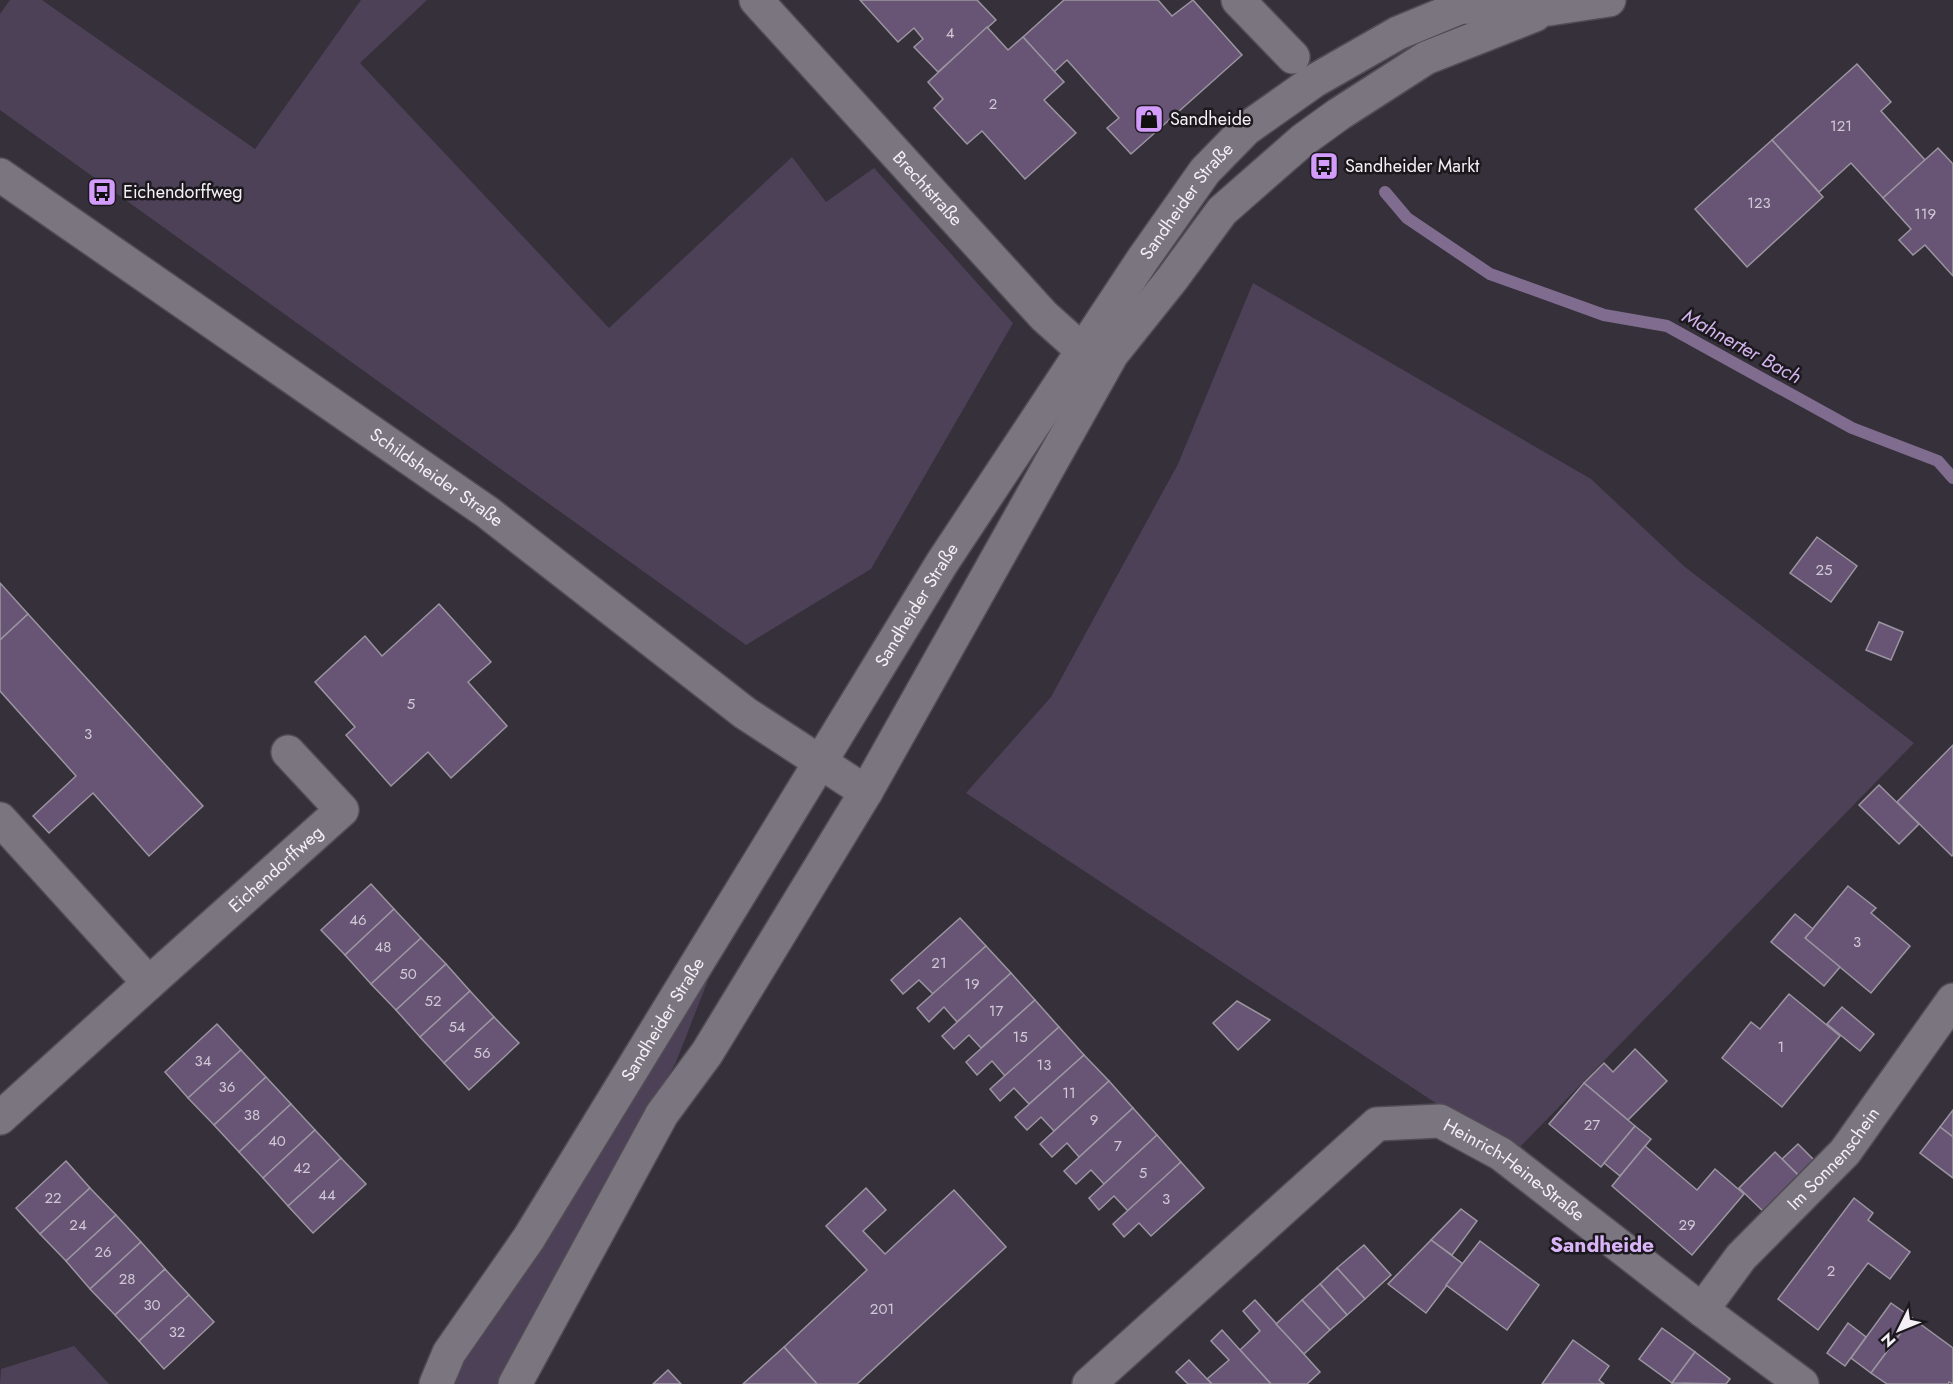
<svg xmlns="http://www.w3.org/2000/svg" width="1953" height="1384" viewBox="0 0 1953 1384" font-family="Jost,sans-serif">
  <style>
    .green { fill: #4d4157 }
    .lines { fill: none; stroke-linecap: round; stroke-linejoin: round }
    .stream { stroke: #7f6c8e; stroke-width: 12 }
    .building { fill: #685576; stroke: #9b95a0; stroke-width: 1.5 }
    .minor-casing { stroke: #514c54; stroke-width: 36 }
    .minor { stroke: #7a757f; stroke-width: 33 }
    .labels { text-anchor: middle; stroke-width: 5; stroke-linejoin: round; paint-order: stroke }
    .number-label { font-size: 15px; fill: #d1c9d6 }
    .poi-label { font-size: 18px; fill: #f4f0f6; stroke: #1c191e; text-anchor: start }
    .street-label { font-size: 18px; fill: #f4f0f6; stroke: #1c191e }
    .water-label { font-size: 20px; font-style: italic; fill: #d3b4ed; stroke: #1c191e }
    .quarter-label { font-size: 21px; font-weight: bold; fill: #d9b4f7; stroke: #1c191e }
  </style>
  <rect width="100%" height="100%" fill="#35303a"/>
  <g class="green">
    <polygon points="10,0 42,0 255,149 361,0 427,0 360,63 609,328 792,157 826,202 874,168 1013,323 871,569 746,645 0,110 0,14"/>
    <polygon points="1253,283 1591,479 1685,567 1914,743 1513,1154 966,793 1051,697 1178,464"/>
    <polygon points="714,965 676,1062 498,1384 451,1384 461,1360"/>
    <polygon points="74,1346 109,1384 0,1384 1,1369"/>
  </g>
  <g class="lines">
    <polyline class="stream" points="1385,192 1407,218 1490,274 1604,315 1667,326 1852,428 1938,461 1953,478"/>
  </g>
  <g class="building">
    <polygon points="860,0 977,0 996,20 938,72 914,47 923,39 914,28 898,42"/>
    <polygon points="1064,0 1158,0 1172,16 1193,0 1242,55 1131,154 1107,128 1119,118 1067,60 1054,72 1023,37"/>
    <polygon points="987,27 1008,50 1023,37 1064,82 1044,100 1076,133 1025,179 982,131 967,144 934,108 943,99 928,82"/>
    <polygon points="1857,64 1891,102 1881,111 1925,160 1883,198 1851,163 1819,192 1772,140"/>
    <polygon points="1772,140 1823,197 1747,267 1695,209"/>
    <polygon points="1938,148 1953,164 1953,276 1925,245 1913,255 1899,240 1911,229 1883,198"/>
    <polygon points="1817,537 1857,566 1831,602 1790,573"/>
    <polygon points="0,583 28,614 0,640"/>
    <polygon points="439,604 491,662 468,682 507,726 451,778 428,752 391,786 346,735 355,727 315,682 365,636 382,656"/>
    <polygon points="28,614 203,806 149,856 93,793 49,833 33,816 76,776 0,691 0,640"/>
    <polygon points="1879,622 1903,632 1891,660 1866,650"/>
    <polygon points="1953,745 1953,855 1952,856 1897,802"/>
    <polygon points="1879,785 1919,824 1899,844 1859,805"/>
    <polygon points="371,884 394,909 345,955 321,930"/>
    <polygon points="1848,886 1876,908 1871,913 1910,946 1871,993 1805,938"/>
    <polygon points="394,909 421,938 371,984 345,955"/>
    <polygon points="1795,914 1813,929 1805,938 1840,967 1824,986 1771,942"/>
    <polygon points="960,918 986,946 933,994 919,980 903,994 891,980"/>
    <polygon points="421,938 446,964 396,1010 371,984"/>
    <polygon points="986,946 1011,973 957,1022 944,1007 929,1022 917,1008"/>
    <polygon points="446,964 470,991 420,1037 396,1010"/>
    <polygon points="1011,973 1035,1000 981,1048 969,1035 954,1049 942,1036"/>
    <polygon points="470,991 494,1017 444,1063 420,1037"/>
    <polygon points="1789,994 1840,1036 1782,1107 1722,1058 1751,1022 1760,1029"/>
    <polygon points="1035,1000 1059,1027 1005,1076 992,1061 977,1075 966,1062"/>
    <polygon points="1237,1001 1270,1020 1238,1050 1213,1023"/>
    <polygon points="1842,1007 1874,1034 1860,1051 1827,1024"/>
    <polygon points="494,1017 519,1043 469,1090 444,1063"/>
    <polygon points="217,1024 241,1050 188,1098 165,1072"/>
    <polygon points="1059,1027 1084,1055 1029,1104 1014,1088 1000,1101 990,1089"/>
    <polygon points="1635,1049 1667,1081 1628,1120 1584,1083 1604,1063 1613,1072"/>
    <polygon points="241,1050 266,1077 214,1125 188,1098"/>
    <polygon points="1084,1055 1109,1081 1054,1131 1041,1117 1027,1130 1015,1117"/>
    <polygon points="266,1077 291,1104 239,1152 214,1125"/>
    <polygon points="1109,1081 1133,1108 1079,1157 1067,1143 1052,1157 1040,1144"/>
    <polygon points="1584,1083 1635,1126 1601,1167 1549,1124"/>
    <polygon points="291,1104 315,1130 263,1178 239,1152"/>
    <polygon points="1133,1108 1157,1135 1104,1184 1091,1170 1076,1184 1064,1171"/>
    <polygon points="1953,1110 1953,1137 1940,1127"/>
    <polygon points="1635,1126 1651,1139 1620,1176 1604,1163"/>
    <polygon points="1940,1127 1953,1137 1953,1178 1920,1153"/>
    <polygon points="315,1130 341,1158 288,1206 263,1178"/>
    <polygon points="1157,1135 1181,1162 1128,1211 1114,1196 1099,1210 1089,1198"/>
    <polygon points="1798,1144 1814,1160 1799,1176 1782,1159"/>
    <polygon points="1645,1146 1697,1190 1715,1169 1744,1194 1692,1255 1612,1186"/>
    <polygon points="1775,1152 1799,1176 1764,1212 1739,1188"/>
    <polygon points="341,1158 366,1184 313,1233 288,1206"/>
    <polygon points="66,1161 90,1188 40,1234 16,1208"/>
    <polygon points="1181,1162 1204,1188 1151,1236 1139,1223 1124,1237 1113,1224"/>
    <polygon points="90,1188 116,1215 66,1261 40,1234"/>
    <polygon points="866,1188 886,1210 863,1231 885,1254 954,1190 1006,1247 857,1384 817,1384 784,1347 867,1270 826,1226"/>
    <polygon points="1854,1198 1873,1213 1868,1220 1910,1252 1890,1279 1868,1263 1818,1330 1778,1299"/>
    <polygon points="1461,1209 1477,1221 1452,1255 1431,1240"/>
    <polygon points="116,1215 141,1242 90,1289 66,1261"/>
    <polygon points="1431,1240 1463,1264 1426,1313 1388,1284"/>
    <polygon points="1480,1241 1539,1285 1507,1330 1446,1285"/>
    <polygon points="141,1242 165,1269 115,1315 90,1289"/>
    <polygon points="1364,1245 1391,1275 1365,1299 1337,1268"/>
    <polygon points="1337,1268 1365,1299 1347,1315 1320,1284"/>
    <polygon points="165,1269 189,1295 139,1341 115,1315"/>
    <polygon points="1320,1284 1347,1315 1330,1330 1302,1300"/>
    <polygon points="189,1295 214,1322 164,1369 139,1341"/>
    <polygon points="1255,1300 1320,1372 1307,1384 1271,1384 1240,1350 1260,1331 1243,1311"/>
    <polygon points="1302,1300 1330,1330 1304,1354 1276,1324"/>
    <polygon points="1891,1303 1912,1318 1871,1373 1851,1358"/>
    <polygon points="1912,1318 1953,1348 1953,1384 1949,1382 1948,1384 1887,1384 1871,1373"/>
    <polygon points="1848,1323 1866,1337 1845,1366 1827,1353"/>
    <polygon points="1662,1328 1695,1352 1672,1383 1639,1359"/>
    <polygon points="1222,1330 1240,1350 1271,1384 1212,1384 1207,1379 1229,1360 1211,1341"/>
    <polygon points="1573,1340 1609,1366 1599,1380 1604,1384 1542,1384"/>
    <polygon points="784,1347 817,1384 743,1384"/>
    <polygon points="1695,1352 1730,1379 1726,1384 1672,1383"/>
    <polygon points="1189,1360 1207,1379 1212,1384 1188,1384 1176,1372"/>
    <polygon points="668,1370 681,1384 653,1384"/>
  </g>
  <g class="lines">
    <g class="minor-casing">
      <g id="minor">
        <path id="s1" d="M756 0 1044 316 1083 351 1105 353"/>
        <polyline points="1238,0 1293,57"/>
        <path id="s2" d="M0 175 487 512 745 713 866 792"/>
        <path id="s3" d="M0 819 149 983 342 810 288 752"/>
        <polyline points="0,1118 149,983"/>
        <path id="s4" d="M1702 1310 1741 1257 1845 1152 1953 1000"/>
        <path id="s5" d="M436 1384 449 1353 529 1238 942 563 1143 259 1205 171 1246 129 1314 81 1398 33 1461 7 1549 9 1609 0"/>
        <polyline points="515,1384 662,1114 707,1053 866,792 1112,354 1172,279 1222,211 1303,140 1339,114 1426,58 1535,15"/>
        <path id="s6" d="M1089 1384 1377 1124 1440 1121 1501 1154 1702 1310 1802 1384"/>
      </g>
    </g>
    <use href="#minor" class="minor"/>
  </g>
  <defs>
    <g id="shop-square" transform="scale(1.5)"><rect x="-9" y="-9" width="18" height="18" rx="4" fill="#d39cfc" stroke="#1c191e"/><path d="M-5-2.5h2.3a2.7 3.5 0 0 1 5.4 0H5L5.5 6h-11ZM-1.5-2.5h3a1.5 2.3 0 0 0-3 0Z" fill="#111"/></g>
    <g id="bus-square" transform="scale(1.5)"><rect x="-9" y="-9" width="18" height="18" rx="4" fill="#d39cfc" stroke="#1c191e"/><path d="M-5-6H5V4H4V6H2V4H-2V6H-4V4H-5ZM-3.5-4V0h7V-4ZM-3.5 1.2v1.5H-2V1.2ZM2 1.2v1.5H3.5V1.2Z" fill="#111"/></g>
  </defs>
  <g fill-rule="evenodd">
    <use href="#shop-square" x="1149" y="119"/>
    <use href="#bus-square" x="1324" y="166"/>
    <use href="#bus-square" x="102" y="192"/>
  </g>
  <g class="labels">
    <g class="number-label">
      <text x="950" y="38">4</text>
      <text x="993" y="109">2</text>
      <text x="1841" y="131">121</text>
      <text x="1759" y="208">123</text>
      <text x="1925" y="219">119</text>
      <text x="1824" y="575">25</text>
      <text x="411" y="709">5</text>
      <text x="88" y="739">3</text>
      <text x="358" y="925">46</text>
      <text x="1857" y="947">3</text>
      <text x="383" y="952">48</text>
      <text x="939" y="968">21</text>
      <text x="408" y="979">50</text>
      <text x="972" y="989">19</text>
      <text x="433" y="1006">52</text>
      <text x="996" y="1016">17</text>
      <text x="457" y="1032">54</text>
      <text x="1020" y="1042">15</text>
      <text x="1781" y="1052">1</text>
      <text x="482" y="1058">56</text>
      <text x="203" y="1066">34</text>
      <text x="1044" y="1070">13</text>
      <text x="227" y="1092">36</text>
      <text x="1069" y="1098">11</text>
      <text x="252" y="1120">38</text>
      <text x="1094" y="1125">9</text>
      <text x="1592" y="1130">27</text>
      <text x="277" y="1146">40</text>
      <text x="1118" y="1151">7</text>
      <text x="302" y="1173">42</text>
      <text x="1143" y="1178">5</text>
      <text x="327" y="1200">44</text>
      <text x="53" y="1203">22</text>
      <text x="1166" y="1204">3</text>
      <text x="78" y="1230">24</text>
      <text x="1687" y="1230">29</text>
      <text x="103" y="1257">26</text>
      <text x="1831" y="1276">2</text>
      <text x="127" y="1284">28</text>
      <text x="152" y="1310">30</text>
      <text x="882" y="1314">201</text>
      <text x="177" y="1337">32</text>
    </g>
    <g class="poi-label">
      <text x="1170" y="125">Sandheide</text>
      <text x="1345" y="172">Sandheider Markt</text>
      <text x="123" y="198">Eichendorffweg</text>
    </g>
    <g class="street-label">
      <text dy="6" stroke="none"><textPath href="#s1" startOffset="255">Brechtstraße</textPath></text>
      <text dy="6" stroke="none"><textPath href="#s5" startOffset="1402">Sandheider Straße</textPath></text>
      <text dy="6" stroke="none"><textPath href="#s2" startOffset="531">Schildsheider Straße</textPath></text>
      <text dy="6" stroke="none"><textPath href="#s5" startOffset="916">Sandheider Straße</textPath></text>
      <text dy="6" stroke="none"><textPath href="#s3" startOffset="392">Eichendorffweg</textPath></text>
      <text dy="6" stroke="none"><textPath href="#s5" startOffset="430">Sandheider Straße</textPath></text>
      <text dy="6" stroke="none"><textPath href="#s4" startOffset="201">Im Sonnenschein</textPath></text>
      <text dy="6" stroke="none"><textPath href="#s6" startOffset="540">Heinrich-Heine-Straße</textPath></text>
    </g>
    <g class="water-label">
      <text transform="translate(1742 346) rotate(29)" y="7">Mahnerter Bach</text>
    </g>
    <g class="quarter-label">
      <text x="1602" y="1252">Sandheide</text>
    </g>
  </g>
  <g transform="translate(1899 1330) rotate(227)" stroke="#1c191e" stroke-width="4.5" paint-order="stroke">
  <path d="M0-4.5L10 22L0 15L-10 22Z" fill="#f4f0f6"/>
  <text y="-9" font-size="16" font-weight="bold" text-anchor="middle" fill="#f4f0f6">N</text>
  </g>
</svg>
